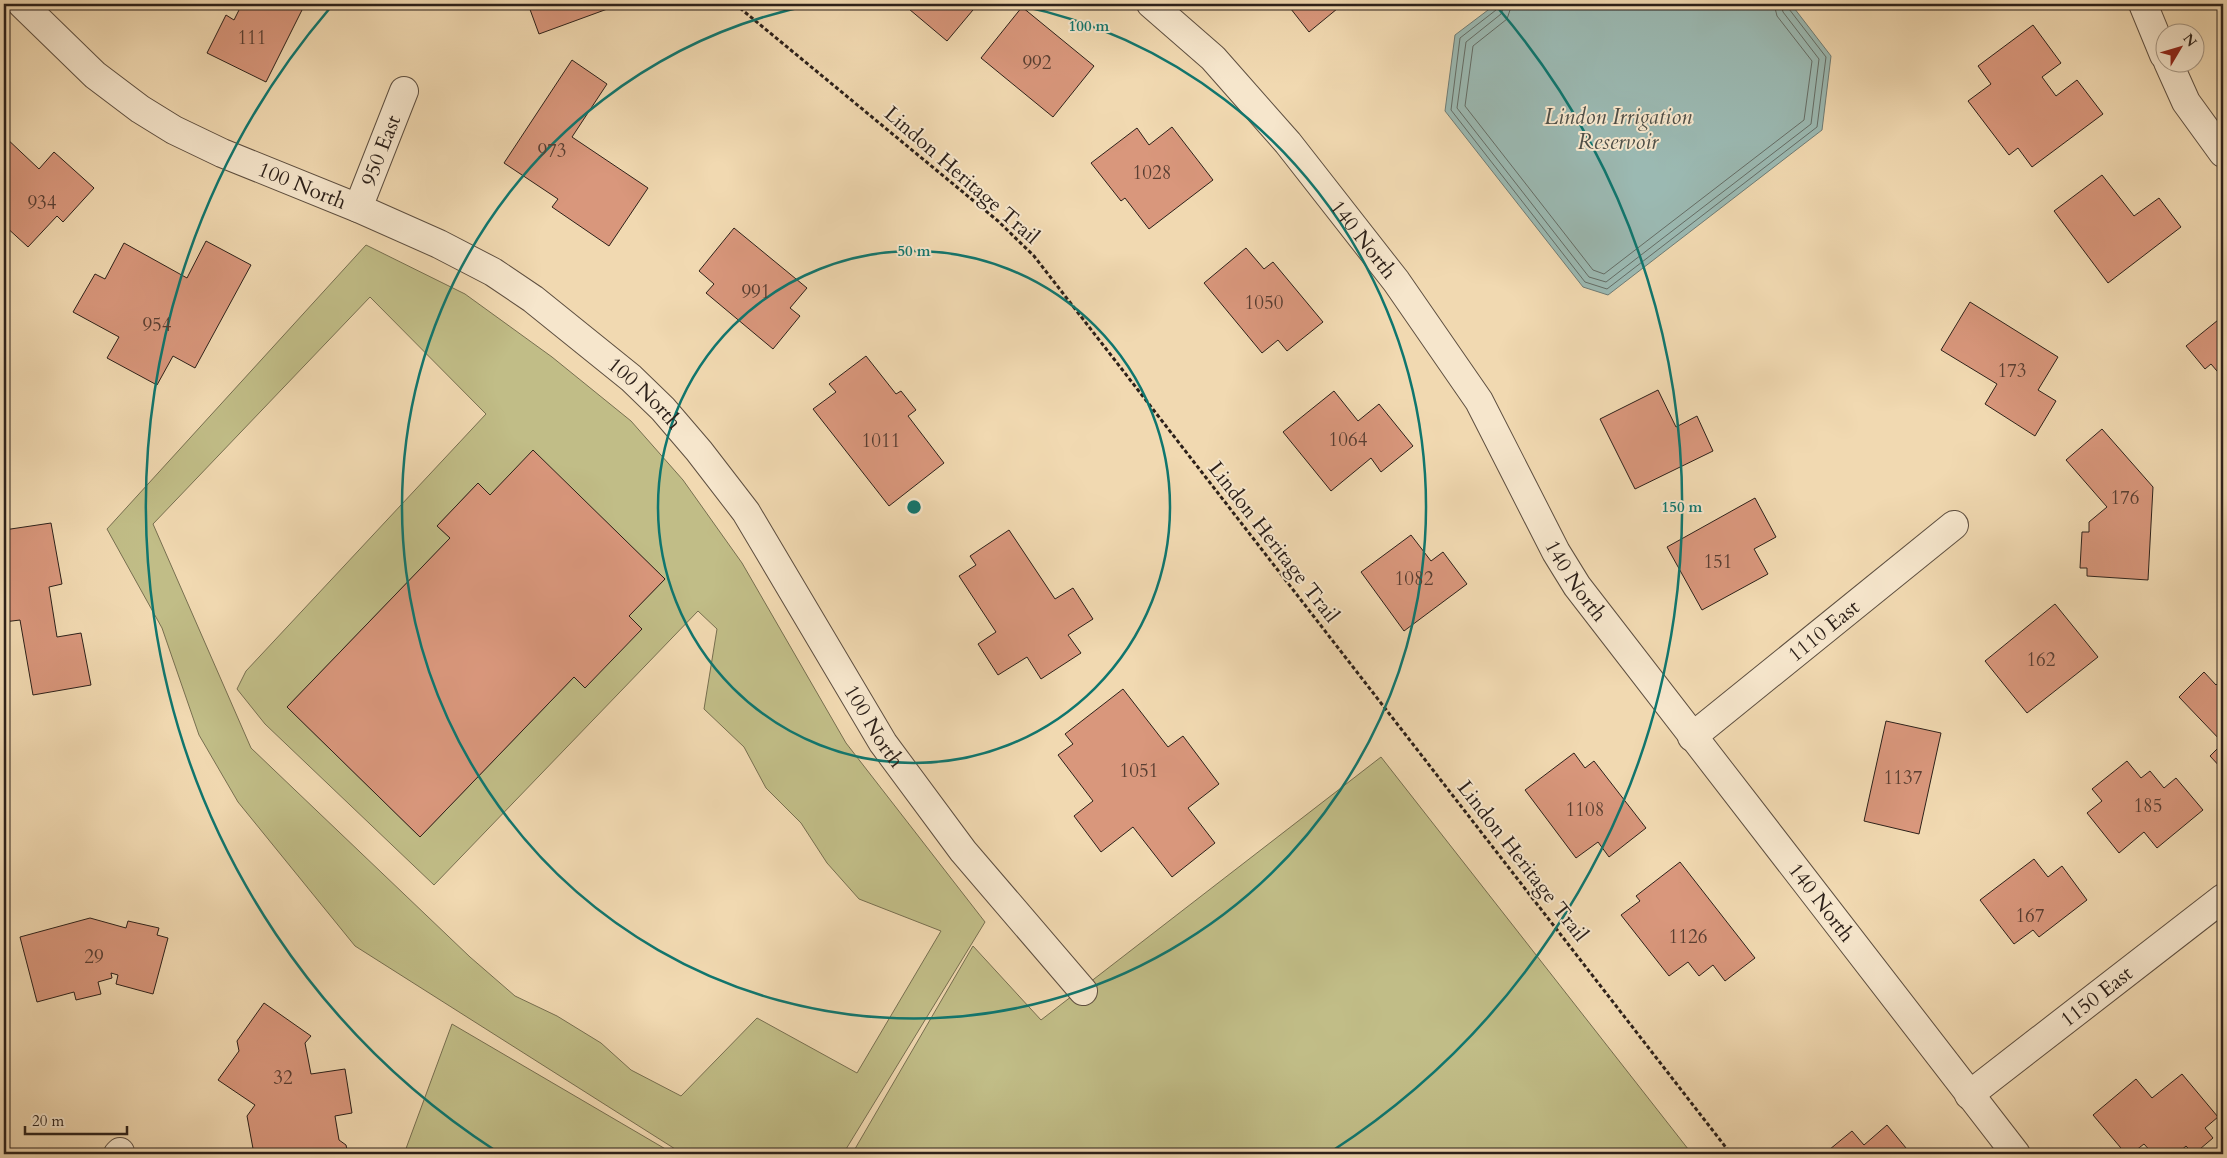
<svg xmlns="http://www.w3.org/2000/svg" width="2227" height="1158" viewBox="0 0 2227 1158" font-family="Cardo,serif">
  <style>
    .green { fill: #c1bd87; stroke: #776f50; fill-rule: evenodd }
    .water { fill: #9bb9b2; stroke: #6f7c75 }
    .lines { fill: none; stroke-linecap: round; stroke-linejoin: round }
    .shore { stroke: #646d66; stroke-width: 1 }
    .building { fill: #d9977c; stroke: #2d211a }
    .minor-casing { stroke: #5e4f40; stroke-width: 30 }
    .tertiary-casing { stroke: #5e4f40; stroke-width: 30 }
    .path { stroke: #2d211a; stroke-width: 3; stroke-dasharray: 4 2.5; stroke-linecap: butt }
    .minor { stroke: #f6e6cc; stroke-width: 28 }
    .tertiary { stroke: #f6e6cc; stroke-width: 28 }
    .ring { fill: none; stroke: #0f766e; stroke-width: 2.5 }
    .labels { text-anchor: middle; stroke-width: 4; stroke-linejoin: round; paint-order: stroke }
    .number-label { font-size: 19px; fill: #583e32 }
    .street-label { font-size: 21px; fill: #2d211a; stroke: #f6e6cc }
    .water-label { font-size: 22px; font-style: italic; fill: #4e4f48; stroke: #f6e6cc }
    .centre { fill: #0f766e; stroke: #f6e6cc; stroke-width: 2.5 }
    .ring-label { font-size: 15px; text-anchor: middle; font-weight: bold; fill: #0f766e; stroke: #f6e6cc; stroke-width: 4; stroke-linejoin: round; paint-order: stroke }
  </style>
  <rect width="100%" height="100%" fill="#f1d9b1"/>
  <filter id="stains"><feTurbulence type="fractalNoise" baseFrequency=".004" numOctaves="4"/><feColorMatrix values="0 0 0 0 .2 0 0 0 0 .09 0 0 0 0 .02 0 0 0 .5 -.17"/></filter>
  <radialGradient id="worn" r=".72"><stop offset=".6" stop-color="#630" stop-opacity="0"/><stop offset="1" stop-color="#630" stop-opacity=".3"/></radialGradient>
  <g class="green">
    <path d="M366 245 465 294 552 357 631 421 683 480 742 563 846 743 985 922 843 1154H683L355 946 238 802 199 735 162 628 107 529ZM370 297 486 414 246 671 237 689 265 724 434 885 698 611 717 629 704 709 744 747 766 788 801 823 827 863 859 899 941 931 857 1073 757 1018 681 1096 631 1070 601 1043 557 1016 515 996 470 957 251 748 153 524ZM533 451 665 579 629 616 642 629 574 677 420 837 287 707 450 538 437 526 478 483 490 495Z"/>
    <polygon points="1381,757 1692,1154 852,1154 973,946 1041,1020"/>
    <polygon points="452,1024 674,1154 404,1154"/>
  </g>
  <polygon class="water" points="1496,4 1791,4 1831,56 1822,130 1608,295 1583,287 1445,111 1455,35"/>
  <g class="lines">
    <g class="shore">
      <polyline points="1499,4 1496,10 1460,38 1451,110 1585,282 1607,289 1817,127 1826,57 1789,9 1787,4"/>
      <polyline points="1505,4 1501,14 1466,42 1457,108 1589,277 1606,282 1811,124 1819,59 1783,12 1781,4"/>
      <polyline points="1512,4 1507,19 1473,46 1465,106 1593,270 1604,274 1804,120 1812,61 1777,16 1774,4"/>
    </g>
  </g>
  <g class="building">
    <polygon points="242,4 305,4 266,82 207,53 226,15 234,20"/>
    <polygon points="528,4 621,4 539,34"/>
    <polygon points="903,4 978,4 947,41"/>
    <polygon points="1287,4 1343,4 1309,32"/>
    <polygon points="1989,4 2027,4 1989,8"/>
    <polygon points="1022,7 1094,66 1053,117 981,58"/>
    <polygon points="2033,25 2061,63 2042,77 2056,96 2077,80 2103,114 2032,167 2018,148 2009,155 1968,101 1991,84 1978,66"/>
    <polygon points="572,60 607,84 572,137 648,188 609,246 552,207 558,199 504,163"/>
    <polygon points="1172,127 1213,180 1149,229 1125,198 1121,201 1091,163 1137,128 1149,145"/>
    <polygon points="4,136 39,169 54,152 94,188 63,222 57,216 28,247 4,225"/>
    <polygon points="2102,175 2134,216 2159,198 2181,227 2108,283 2054,211"/>
    <polygon points="734,228 807,288 790,308 800,316 773,349 706,293 714,284 699,271"/>
    <polygon points="206,241 251,265 195,368 173,356 157,385 107,358 119,337 73,312 95,274 105,279 124,243 187,278"/>
    <polygon points="1246,248 1264,269 1273,262 1323,322 1287,351 1278,340 1262,353 1204,283"/>
    <polygon points="1970,302 2058,357 2038,390 2056,401 2035,436 1985,404 1997,384 1941,350"/>
    <polygon points="2223,316 2223,378 2211,364 2205,369 2186,346"/>
    <polygon points="866,356 896,394 901,391 916,410 908,416 944,463 889,506 813,409 836,392 829,384"/>
    <polygon points="1658,390 1676,427 1697,416 1713,451 1635,489 1600,419"/>
    <polygon points="1334,391 1358,421 1379,404 1413,446 1381,472 1371,458 1331,491 1283,432"/>
    <polygon points="2102,429 2153,487 2148,580 2087,576 2087,568 2080,568 2082,532 2089,532 2089,522 2107,507 2066,460"/>
    <polygon points="533,450 665,579 629,616 642,629 585,688 574,677 420,837 287,707 450,538 437,526 478,483 490,495"/>
    <polygon points="1755,498 1776,537 1754,549 1768,574 1702,610 1667,547"/>
    <polygon points="51,523 62,584 49,587 57,637 81,633 91,685 33,695 20,620 4,622 4,583 8,583 4,559 4,530"/>
    <polygon points="1009,530 1055,599 1073,588 1093,619 1068,635 1081,653 1041,679 1027,657 998,675 978,644 996,632 959,576 976,565 970,556"/>
    <polygon points="1411,535 1431,561 1443,552 1467,584 1404,631 1361,572"/>
    <polygon points="2055,604 2098,657 2027,713 1985,661"/>
    <polygon points="2204,672 2216,685 2223,678 2223,770 2210,756 2223,743 2179,697"/>
    <polygon points="1123,689 1168,747 1183,736 1219,784 1188,808 1215,843 1172,877 1133,827 1101,852 1074,816 1093,801 1058,755 1073,744 1065,734"/>
    <polygon points="1886,721 1941,733 1919,834 1864,821"/>
    <polygon points="1574,753 1585,768 1594,761 1646,828 1609,857 1598,842 1576,858 1525,790"/>
    <polygon points="2127,761 2141,778 2150,771 2164,788 2176,778 2203,810 2157,848 2144,832 2119,853 2087,813 2102,801 2092,789"/>
    <polygon points="2034,859 2048,877 2062,866 2087,900 2039,937 2033,930 2014,944 1980,900"/>
    <polygon points="1680,862 1755,958 1725,981 1713,965 1699,976 1688,962 1669,976 1621,915 1640,901 1636,896"/>
    <polygon points="90,918 126,928 128,921 159,928 157,935 168,938 153,994 116,984 118,975 111,973 112,978 98,982 101,994 76,1000 74,992 37,1002 20,937"/>
    <polygon points="264,1003 311,1036 305,1043 311,1074 345,1069 352,1113 335,1116 339,1140 346,1145 348,1154 254,1154 247,1116 255,1105 218,1080 239,1051 237,1041"/>
    <polygon points="2182,1074 2218,1117 2205,1128 2213,1138 2194,1154 2186,1146 2177,1154 2153,1154 2144,1144 2131,1154 2126,1154 2093,1115 2136,1079 2152,1098"/>
    <polygon points="1887,1125 1911,1154 1824,1154 1852,1131 1864,1145"/>
  </g>
  <g class="lines">
    <g class="minor-casing">
      <g id="minor">
        <path id="s1" d="M22 4 95 75 140 109 174 130 222 153 358 208 439 244 493 272 533 299 631 378 663 409 699 451 746 512 883 743 963 851 1083 991"/>
        <polyline points="2143,4 2164,55"/>
        <polyline points="2168,62 2186,102 2223,153"/>
        <path id="s2" d="M358 208 404 91"/>
        <path id="s3" d="M1692 737 1954 525"/>
        <path id="s4" d="M1969 1095 2223 898"/>
        <polyline points="118,1154 120,1152"/>
      </g>
    </g>
    <g class="tertiary-casing">
      <g id="tertiary">
        <path id="s5" d="M1151 4 1213 58 1288 143 1396 281 1479 401 1556 552 1577 586 2016 1154"/>
      </g>
    </g>
    <polyline class="path" points="735,4 998,221 1034,256 1731,1154"/>
    <use href="#minor" class="minor"/>
    <use href="#tertiary" class="tertiary"/>
  </g>
  <g class="ring">
    <circle cx="914" cy="507" r="256"/>
    <path d="M1012 4A512 512 0 1 1 816 4"/>
    <path d="M496 1151A768 768 0 0 1 330 8M1498 8A768 768 0 0 1 1332 1151"/>
  </g>
  <g class="labels">
    <g class="number-label">
      <text x="252" y="44">111</text>
      <text x="1037" y="69">992</text>
      <text x="552" y="157">973</text>
      <text x="1152" y="179">1028</text>
      <text x="42" y="209">934</text>
      <text x="756" y="298">991</text>
      <text x="1264" y="309">1050</text>
      <text x="157" y="331">954</text>
      <text x="2012" y="377">173</text>
      <text x="1348" y="446">1064</text>
      <text x="881" y="447">1011</text>
      <text x="2125" y="504">176</text>
      <text x="1718" y="568">151</text>
      <text x="1414" y="585">1082</text>
      <text x="2041" y="666">162</text>
      <text x="1139" y="777">1051</text>
      <text x="1903" y="784">1137</text>
      <text x="2148" y="812">185</text>
      <text x="1585" y="816">1108</text>
      <text x="2030" y="922">167</text>
      <text x="1688" y="943">1126</text>
      <text x="94" y="963">29</text>
      <text x="283" y="1084">32</text>
    </g>
    <g class="street-label">
      <text dy="7" stroke="none"><textPath href="#s2" startOffset="62">950 East</textPath></text>
      <text transform="translate(962 175) rotate(41)" y="7">Lindon Heritage Trail</text>
      <text dy="7" stroke="none"><textPath href="#s1" startOffset="338">100 North</textPath></text>
      <text dy="7" stroke="none"><textPath href="#s5" startOffset="318">140 North</textPath></text>
      <text dy="7" stroke="none"><textPath href="#s1" startOffset="742">100 North</textPath></text>
      <text transform="translate(1274 542) rotate(52)" y="7">Lindon Heritage Trail</text>
      <text dy="7" stroke="none"><textPath href="#s5" startOffset="721">140 North</textPath></text>
      <text dy="7" stroke="none"><textPath href="#s3" startOffset="169">1110 East</textPath></text>
      <text dy="7" stroke="none"><textPath href="#s1" startOffset="1148">100 North</textPath></text>
      <text transform="translate(1523 861) rotate(52)" y="7">Lindon Heritage Trail</text>
      <text dy="7" stroke="none"><textPath href="#s5" startOffset="1126">140 North</textPath></text>
      <text dy="7" stroke="none"><textPath href="#s4" startOffset="161">1150 East</textPath></text>
    </g>
    <g class="water-label">
      <text x="1618" y="124">Lindon Irrigation<tspan x="1618" dy="25">Reservoir</tspan></text>
    </g>
  </g>
  <circle cx="914" cy="507" r="8" class="centre"/>
  <g class="ring-label">
    <text x="1089" y="31">100 m</text>
    <text x="914" y="256">50 m</text>
    <text x="1682" y="512">150 m</text>
  </g>
  <rect width="2227" height="1158" fill="none" stroke="#f1d9b1" stroke-width="20"/>
  <rect x="5" y="5" width="2217" height="1148" fill="none" stroke="#2d211a" stroke-width="2.5"/>
  <rect x="10" y="10" width="2207" height="1138" fill="none" stroke="#2d211a"/>
  <g transform="translate(2180 48) rotate(52)"><circle r="24" fill="#f6e6cc" stroke="#a69785"/>
  <path d="M0-4L9 19L0 12L-9 19Z" fill="#8f2418"/>
  <text y="-8" font-size="14" font-weight="bold" text-anchor="middle" fill="#2d211a">N</text>
  </g>
  <path d="M25 1126v8h102v-8" fill="none" stroke="#2d211a" stroke-width="2.5"/>
  <text x="32" y="1126" font-size="15" fill="#2d211a" stroke="#f6e6cc" stroke-width="4" paint-order="stroke">20 m</text>
  <rect width="100%" height="100%" filter="url(#stains)"/>
  <rect width="100%" height="100%" fill="url(#worn)"/>
</svg>
